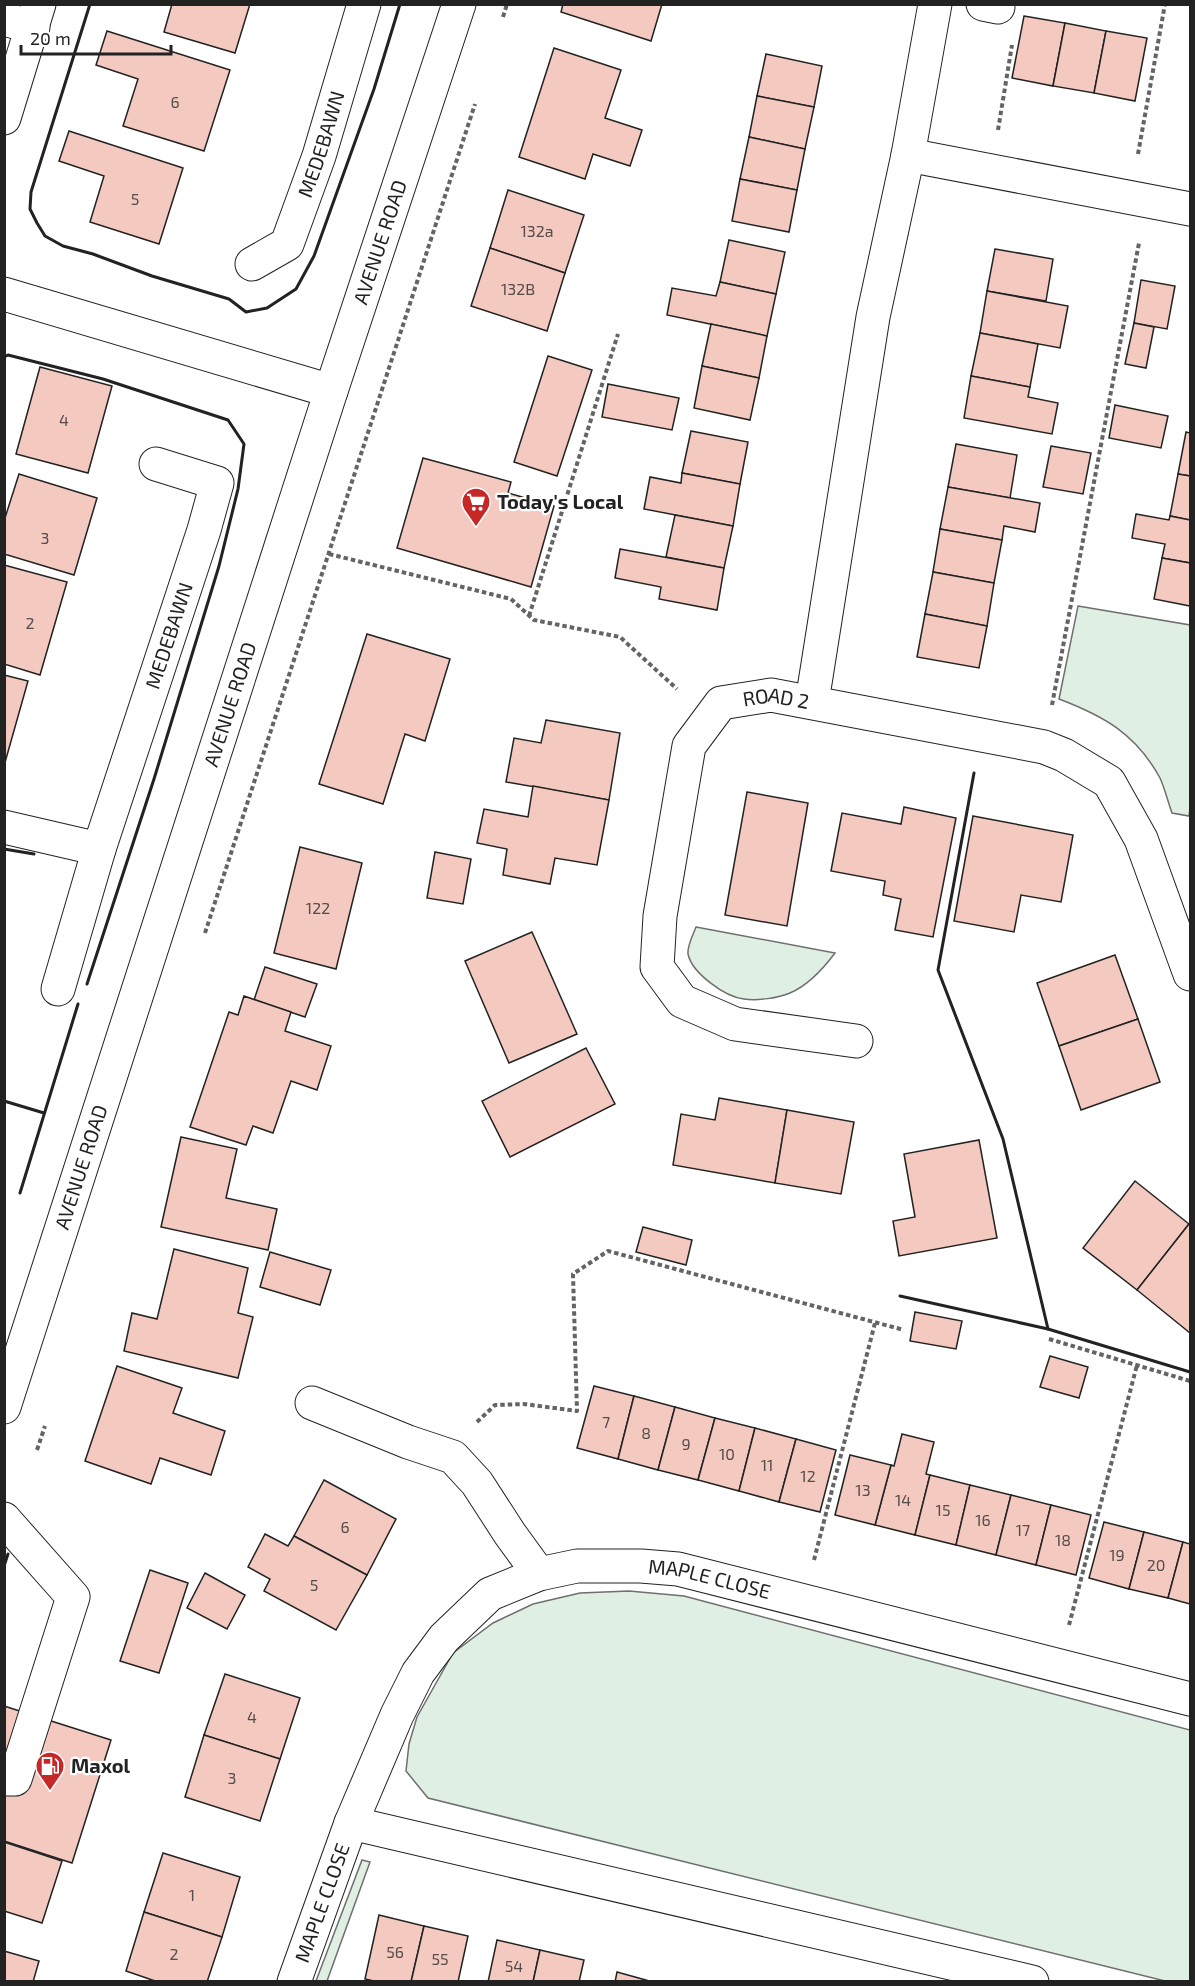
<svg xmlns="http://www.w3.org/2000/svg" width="1195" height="1986" viewBox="0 0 1195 1986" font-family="'Exo 2',sans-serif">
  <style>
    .green { fill: #e0efe3; stroke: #6f6f6f; stroke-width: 1.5 }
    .building { fill: #f3c9c0; stroke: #222; stroke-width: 1.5 }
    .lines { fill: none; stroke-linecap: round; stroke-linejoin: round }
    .minor-casing { stroke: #222; stroke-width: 35 }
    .major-casing { stroke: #222; stroke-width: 35 }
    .path { stroke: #646464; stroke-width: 4; stroke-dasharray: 4.5 3; stroke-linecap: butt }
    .minor { stroke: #fff; stroke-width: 33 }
    .major { stroke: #fff; stroke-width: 33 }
    .wall { stroke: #222; stroke-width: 3 }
    .labels { text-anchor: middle; stroke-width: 4.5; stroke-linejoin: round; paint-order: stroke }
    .number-label { font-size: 16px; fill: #564c4a }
    .street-label { font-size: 20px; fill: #222; stroke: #fff }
    .poi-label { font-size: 20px; font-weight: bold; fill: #222; stroke: #fff; text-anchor: start }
  </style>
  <rect width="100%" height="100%" fill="#fff"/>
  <g class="green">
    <path d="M1078 606 1190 625V808L1189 816 1172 813C1168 802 1165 789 1160 778 1136 734 1104 716 1059 699Z"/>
    <path d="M696 927 835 953C823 969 809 985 790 993 778 998 758 1001 744 999 725 997 692 973 688 954 687 946 693 935 696 927Z"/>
    <polygon points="629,1591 684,1596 1190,1730 1190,1981 1165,1981 428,1798 406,1771 409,1744 417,1717 453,1653 493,1623 533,1604 580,1593"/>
    <polygon points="362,1860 370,1862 327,1981 316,1981"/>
  </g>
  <g class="building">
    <polygon points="172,4 250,4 235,53 164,32"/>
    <polygon points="563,4 662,4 651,41 561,12"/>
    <polygon points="1024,16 1065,23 1053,86 1012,78"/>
    <polygon points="1065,23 1106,31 1094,93 1053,86"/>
    <polygon points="107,31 230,70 204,151 123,126 138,79 96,65"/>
    <polygon points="1106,31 1147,38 1135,101 1094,93"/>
    <polygon points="554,48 621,70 605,118 642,130 630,166 593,154 585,179 519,157"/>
    <polygon points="766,54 822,66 814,107 757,96"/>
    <polygon points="757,96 814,107 805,149 749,137"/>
    <polygon points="69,131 183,168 159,244 90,222 104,176 59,161"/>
    <polygon points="749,137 805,149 797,190 740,179"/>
    <polygon points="740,179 797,190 789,232 732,221"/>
    <polygon points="508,190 584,215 565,273 490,248"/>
    <polygon points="729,240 785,252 776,294 720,282"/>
    <polygon points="490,248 565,273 547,331 471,306"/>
    <polygon points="995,249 1053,259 1046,301 987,291"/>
    <polygon points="1141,280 1175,286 1167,329 1134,323"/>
    <polygon points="720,282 776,294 767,336 667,315 672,288 716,296"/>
    <polygon points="987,291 1068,306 1060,348 980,333"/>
    <polygon points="1134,323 1154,327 1146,368 1125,364"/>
    <polygon points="711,324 767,336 759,378 702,366"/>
    <polygon points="980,333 1038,344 1030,387 971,376"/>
    <polygon points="548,356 592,370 557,476 514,462"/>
    <polygon points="702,366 759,378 750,420 694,408"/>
    <polygon points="40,367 112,386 88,473 16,454"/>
    <polygon points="971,376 1030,387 1028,397 1058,403 1052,434 964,418"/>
    <polygon points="608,384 679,398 672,430 602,417"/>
    <polygon points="1115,405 1168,416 1161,448 1109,438"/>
    <polygon points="691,431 748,442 740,484 682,473"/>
    <polygon points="1186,432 1190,433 1190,476 1178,474"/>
    <polygon points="956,444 1017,455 1010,498 948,487"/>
    <polygon points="1051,446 1091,453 1083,494 1043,487"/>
    <polygon points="423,458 511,482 508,493 554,506 531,587 397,548"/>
    <polygon points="682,473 740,484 733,526 644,509 650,477 681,483"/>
    <polygon points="19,474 97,498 74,575 4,554 4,521"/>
    <polygon points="1178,474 1190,476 1190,520 1170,516"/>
    <polygon points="948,487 1040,503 1035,532 1004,526 1002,540 940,529"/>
    <polygon points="1136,514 1169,520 1170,516 1190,520 1190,563 1162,558 1165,544 1132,538"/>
    <polygon points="675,515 733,526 724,568 666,557"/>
    <polygon points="940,529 1002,540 994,583 933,572"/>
    <polygon points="620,549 724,568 717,610 659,599 661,587 615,578"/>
    <polygon points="1162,558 1190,563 1190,606 1154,599"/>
    <polygon points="4,565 67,582 40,675 4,664"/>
    <polygon points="933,572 994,583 987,626 925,614"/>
    <polygon points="925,614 987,626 979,668 917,657"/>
    <polygon points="367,634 450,659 425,741 405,734 383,804 319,784"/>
    <polygon points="4,675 28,681 4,766"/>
    <polygon points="546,720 620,733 609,800 506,782 514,738 541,743"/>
    <polygon points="533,786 609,800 597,865 555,858 550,884 503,875 507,849 477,843 484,809 528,817"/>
    <polygon points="747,792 808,803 787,926 725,915"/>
    <polygon points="904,807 956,818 933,937 895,930 901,899 883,895 885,881 831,871 842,813 901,824"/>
    <polygon points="973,816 1073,835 1061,902 1021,895 1014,932 954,921"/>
    <polygon points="300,847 362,863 336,969 274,953"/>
    <polygon points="435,852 471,859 463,904 427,898"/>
    <polygon points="532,932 577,1034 509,1063 465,961"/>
    <polygon points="1115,955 1138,1019 1059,1046 1037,983"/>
    <polygon points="265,967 317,984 305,1017 254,1000"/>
    <polygon points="244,996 291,1012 285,1031 331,1046 317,1090 291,1081 273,1133 253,1126 246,1145 190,1127 229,1012 238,1015"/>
    <polygon points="1138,1019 1160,1082 1081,1110 1059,1046"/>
    <polygon points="586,1048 615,1104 510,1157 482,1101"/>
    <polygon points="719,1098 787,1110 775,1183 673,1165 681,1114 715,1120"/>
    <polygon points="787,1110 854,1122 841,1194 775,1183"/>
    <polygon points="181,1137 237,1149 226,1198 277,1209 268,1250 161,1227"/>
    <polygon points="979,1140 997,1238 899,1256 893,1221 915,1217 904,1154"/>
    <polygon points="1135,1181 1189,1224 1137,1290 1083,1248"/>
    <polygon points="1189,1224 1190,1225 1190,1333 1137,1290"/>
    <polygon points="643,1227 692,1240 686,1265 636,1252"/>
    <polygon points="174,1249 248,1268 238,1313 253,1317 238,1378 124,1351 132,1313 157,1319"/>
    <polygon points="270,1252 331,1270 320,1305 260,1287"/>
    <polygon points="915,1312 962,1321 956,1349 910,1341"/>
    <polygon points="1050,1356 1088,1367 1079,1398 1040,1387"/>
    <polygon points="117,1366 182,1388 173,1413 225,1431 211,1475 160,1458 151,1484 85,1461"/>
    <polygon points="594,1386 634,1396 618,1459 577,1448"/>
    <polygon points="634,1396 675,1407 658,1470 618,1459"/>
    <polygon points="675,1407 715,1418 698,1480 658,1470"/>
    <polygon points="715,1418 755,1428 739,1491 698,1480"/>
    <polygon points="755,1428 796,1439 779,1502 739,1491"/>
    <polygon points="902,1434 934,1442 926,1474 930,1475 915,1535 875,1525 891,1465 894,1466"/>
    <polygon points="796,1439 836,1450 820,1512 779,1502"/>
    <polygon points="850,1455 891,1465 875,1525 835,1515"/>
    <polygon points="930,1475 970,1485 956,1545 915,1535"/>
    <polygon points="324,1480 396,1519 367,1575 294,1536"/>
    <polygon points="970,1485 1011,1495 996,1555 956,1545"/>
    <polygon points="1011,1495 1051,1505 1036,1565 996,1555"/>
    <polygon points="1051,1505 1091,1515 1076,1575 1036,1565"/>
    <polygon points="1104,1522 1144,1532 1129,1589 1089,1578"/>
    <polygon points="1144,1532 1183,1542 1168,1598 1129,1589"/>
    <polygon points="265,1534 288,1546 294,1536 367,1575 336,1630 264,1591 270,1579 248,1567"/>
    <polygon points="1183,1542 1190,1544 1190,1604 1168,1598"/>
    <polygon points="150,1570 188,1583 159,1673 120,1661"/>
    <polygon points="205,1573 245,1595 227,1629 187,1608"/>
    <polygon points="225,1674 300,1698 280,1759 204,1735"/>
    <polygon points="4,1706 111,1740 72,1863 4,1841"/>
    <polygon points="204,1735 280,1759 260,1821 185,1797"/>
    <polygon points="4,1842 62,1861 42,1923 4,1911"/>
    <polygon points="163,1853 240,1877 222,1937 144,1912"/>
    <polygon points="144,1912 222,1937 207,1982 158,1982 126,1971"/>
    <polygon points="379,1915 424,1926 411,1982 378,1982 365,1979"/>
    <polygon points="424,1926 468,1936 458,1982 411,1982"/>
    <polygon points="497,1940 540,1950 533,1982 488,1982"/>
    <polygon points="540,1950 584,1960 579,1982 533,1982"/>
    <polygon points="4,1951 39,1961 33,1982 4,1982"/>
    <polygon points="617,1972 653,1982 615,1982"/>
  </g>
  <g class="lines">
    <g class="minor-casing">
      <g id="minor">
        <polyline points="983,4 998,7"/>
        <polyline points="4,19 33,27"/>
        <polyline points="4,118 39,4"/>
        <polyline points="908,155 1190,209"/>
        <path id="s1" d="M252 264 287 244 319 156 364 4"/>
        <polyline points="4,294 331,391"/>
        <polyline points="812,702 873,317 908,155 935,4"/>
        <path id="s2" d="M4 827 99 849 204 530 217 483 156 464"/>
        <polyline points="58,989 99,849"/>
        <path id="s3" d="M856 1041 735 1024 682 1001 657 967 660 916 689 746 721 703 771 695 1044 747 1064 755 1109 782 1141 839 1190 974"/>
        <polyline points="312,1403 408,1442 453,1457 477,1483 510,1534 539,1574"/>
        <polyline points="4,1519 73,1597 15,1779 4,1779"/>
        <polyline points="351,1823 1032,1982"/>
        <path id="s4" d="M294 1982 351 1823 397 1715 418 1673 444 1638 490 1594 539 1574 577 1566H641L678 1569 1190 1699"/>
      </g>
    </g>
    <g class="major-casing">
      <g id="major">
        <path id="s5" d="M4 1407 331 391 459 4"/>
      </g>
    </g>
    <g class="path">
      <polyline points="503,17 507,4"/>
      <polyline points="998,130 1012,45"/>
      <polyline points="1138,154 1165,4"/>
      <polyline points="329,554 511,599 534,620 620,637 677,689"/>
      <polyline points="529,616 618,334"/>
      <polyline points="1052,705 1139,243"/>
      <polyline points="205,933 475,104"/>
      <polyline points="1049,1339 1190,1381"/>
      <polyline points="477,1422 495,1405 524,1404 577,1411 573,1274 608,1251 904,1330"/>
      <polyline points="37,1450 45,1426"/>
      <polyline points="814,1560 875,1323"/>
      <polyline points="1069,1625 1137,1365"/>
    </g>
    <use href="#minor" class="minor"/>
    <use href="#major" class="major"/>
    <g class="wall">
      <polyline points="90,4 31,192 30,209 37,223 45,236 63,246 93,254 152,276 229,299 246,312 267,308 296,289 314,256 374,89 400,4"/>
      <polyline points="4,357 8,355 103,379 228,420 244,444 238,489 219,566 154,779 87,984"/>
      <polyline points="974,773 938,970 1003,1139 1048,1329"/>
      <polyline points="4,849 34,854"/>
      <polyline points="4,1101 44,1113"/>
      <polyline points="20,1193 78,1004"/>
      <polyline points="900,1296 1048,1329 1190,1372"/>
      <polyline points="4,1566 8,1554"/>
    </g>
  </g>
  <defs>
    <g id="supermarket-pin" transform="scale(1.5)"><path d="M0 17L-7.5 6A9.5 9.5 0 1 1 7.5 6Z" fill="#c62828" stroke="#fff"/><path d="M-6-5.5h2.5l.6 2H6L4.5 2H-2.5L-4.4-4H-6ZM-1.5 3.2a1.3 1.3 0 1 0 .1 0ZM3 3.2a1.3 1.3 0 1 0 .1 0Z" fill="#fff"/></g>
    <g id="fuel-pin" transform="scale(1.5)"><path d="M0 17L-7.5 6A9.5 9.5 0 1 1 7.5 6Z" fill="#c62828" stroke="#fff"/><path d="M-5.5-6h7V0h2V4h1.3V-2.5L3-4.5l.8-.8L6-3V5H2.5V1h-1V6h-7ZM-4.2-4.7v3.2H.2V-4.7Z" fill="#fff"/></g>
  </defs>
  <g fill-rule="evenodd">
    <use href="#supermarket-pin" x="476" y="502"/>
    <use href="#fuel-pin" x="50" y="1766"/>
  </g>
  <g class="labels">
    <g class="number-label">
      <text x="175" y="108">6</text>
      <text x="135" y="205">5</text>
      <text x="537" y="237">132a</text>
      <text x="518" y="295">132B</text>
      <text x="64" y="426">4</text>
      <text x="45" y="544">3</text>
      <text x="30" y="629">2</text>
      <text x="318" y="914">122</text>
      <text x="606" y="1428">7</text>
      <text x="646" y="1439">8</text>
      <text x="686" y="1450">9</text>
      <text x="727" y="1460">10</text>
      <text x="767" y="1471">11</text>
      <text x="808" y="1482">12</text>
      <text x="863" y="1496">13</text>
      <text x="903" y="1506">14</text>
      <text x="943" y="1516">15</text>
      <text x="983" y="1526">16</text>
      <text x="345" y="1533">6</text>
      <text x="1023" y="1536">17</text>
      <text x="1063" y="1546">18</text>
      <text x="1117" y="1561">19</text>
      <text x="1156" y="1571">20</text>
      <text x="314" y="1591">5</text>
      <text x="252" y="1723">4</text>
      <text x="232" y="1784">3</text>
      <text x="192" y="1901">1</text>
      <text x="395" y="1958">56</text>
      <text x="174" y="1960">2</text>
      <text x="440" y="1965">55</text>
      <text x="514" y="1972">54</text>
    </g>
    <g class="street-label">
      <text dy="7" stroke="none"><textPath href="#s1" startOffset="146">MEDEBAWN</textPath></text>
      <text dy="7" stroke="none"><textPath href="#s5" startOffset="1224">AVENUE ROAD</textPath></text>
      <text dy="7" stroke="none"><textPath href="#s2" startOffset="322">MEDEBAWN</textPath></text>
      <text dy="7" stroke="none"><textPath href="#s3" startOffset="555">ROAD 2</textPath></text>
      <text dy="7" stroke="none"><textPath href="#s5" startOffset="738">AVENUE ROAD</textPath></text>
      <text dy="7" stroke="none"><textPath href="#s5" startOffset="252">AVENUE ROAD</textPath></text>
      <text dy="7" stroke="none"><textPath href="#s4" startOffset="666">MAPLE CLOSE</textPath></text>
      <text dy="7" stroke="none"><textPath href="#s4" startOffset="84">MAPLE CLOSE</textPath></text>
    </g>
    <g class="poi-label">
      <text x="497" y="509">Today's Local</text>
      <text x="71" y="1773">Maxol</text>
    </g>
  </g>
  <rect width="1195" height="1986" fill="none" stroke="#222222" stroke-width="12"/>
  <path d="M21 45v9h150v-9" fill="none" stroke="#222222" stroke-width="3"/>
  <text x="30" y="45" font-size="18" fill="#222222" stroke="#ffffff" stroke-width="4.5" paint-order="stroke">20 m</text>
</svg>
